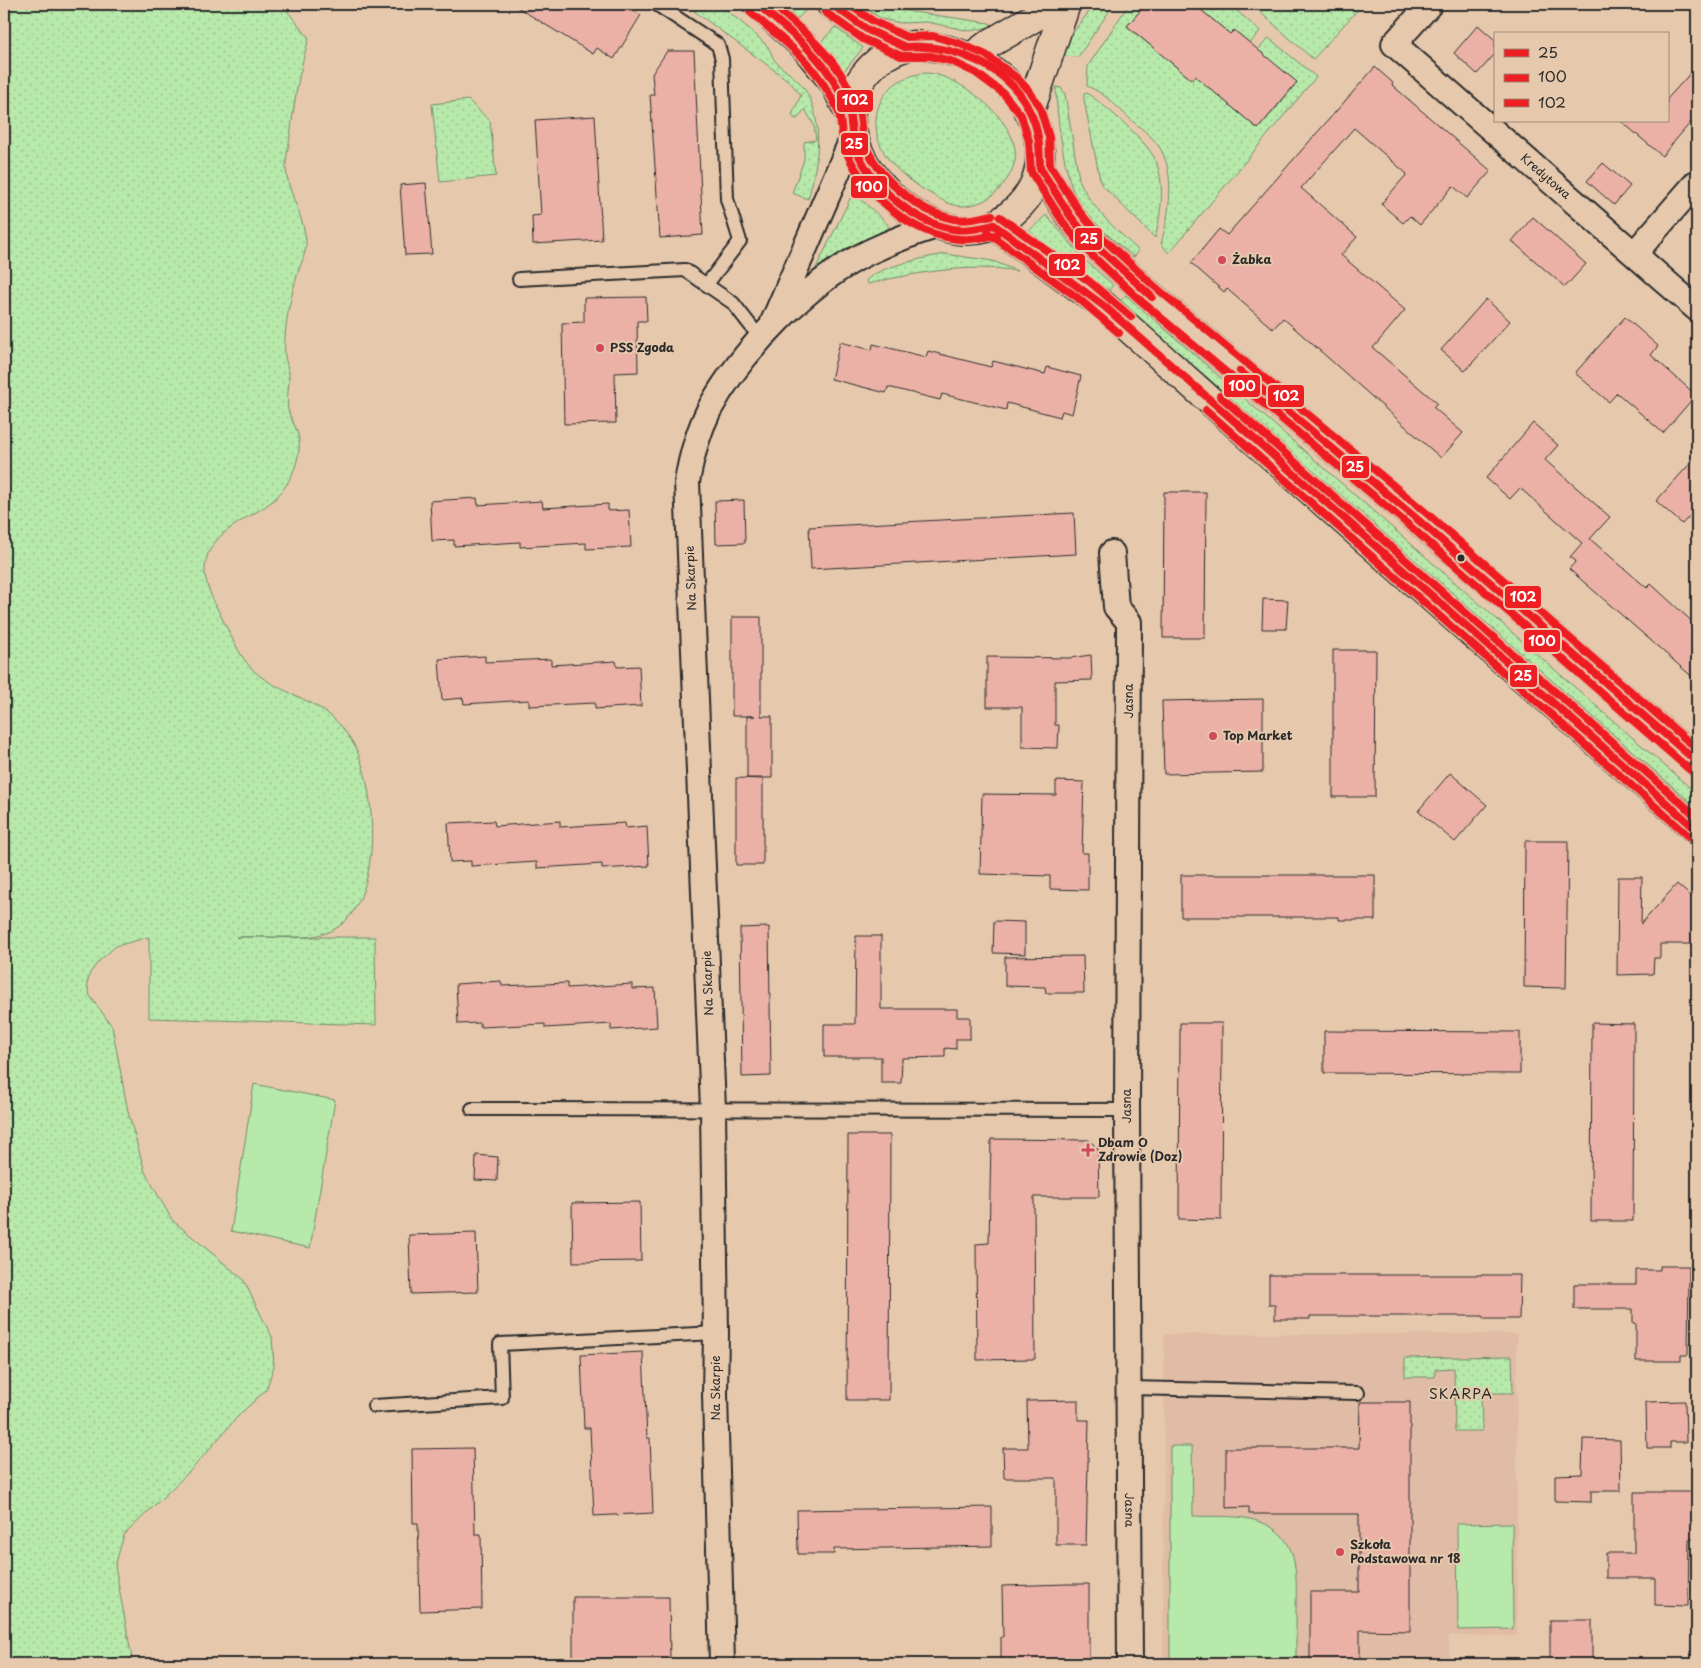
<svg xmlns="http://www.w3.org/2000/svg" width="1701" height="1668" viewBox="0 0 1701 1668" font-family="'Playpen Sans',sans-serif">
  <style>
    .built { fill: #e0bca6 }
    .grass { fill: url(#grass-dots); stroke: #718a6a }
    .pitch { fill: #b7e9aa; stroke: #718a6a }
    .building { fill: #ebb1a7; stroke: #2b2b2b }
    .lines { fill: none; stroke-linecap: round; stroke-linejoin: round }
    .service-casing { stroke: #2b2b2b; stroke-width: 16 }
    .minor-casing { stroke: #2b2b2b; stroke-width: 28 }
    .tertiary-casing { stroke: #2b2b2b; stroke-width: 31 }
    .secondary-casing { stroke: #2b2b2b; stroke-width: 31 }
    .service { stroke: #e6c9ad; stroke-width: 12 }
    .minor { stroke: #e6c9ad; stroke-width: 24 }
    .tertiary { stroke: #e6c9ad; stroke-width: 28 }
    .secondary { stroke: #e6c9ad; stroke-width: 28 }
    .bus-1-casing { stroke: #e6c9ad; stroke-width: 11 }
    .bus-2-casing { stroke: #e6c9ad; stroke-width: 11 }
    .bus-3-casing { stroke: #e6c9ad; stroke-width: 11 }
    .bus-1 { stroke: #ee1f23; stroke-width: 8 }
    .bus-2 { stroke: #ee1f23; stroke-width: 8 }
    .bus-3 { stroke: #ee1f23; stroke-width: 8 }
    .poi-dot { fill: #d1495b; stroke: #e6c9ad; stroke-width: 2 }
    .bus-dot { fill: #2b2b2b; stroke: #e6c9ad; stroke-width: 2 }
    .labels { text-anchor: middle; stroke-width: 4; stroke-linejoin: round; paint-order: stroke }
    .street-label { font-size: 12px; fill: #2b2b2b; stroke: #e6c9ad }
    .poi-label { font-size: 12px; font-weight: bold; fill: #2b2b2b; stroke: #e6c9ad; text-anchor: start }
    .neighbourhood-label { font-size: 14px; letter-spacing: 1px; fill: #2b2b2b; stroke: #e6c9ad }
    .line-badge { stroke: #e6c9ad; stroke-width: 2 }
    .badge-label { font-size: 14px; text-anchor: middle; font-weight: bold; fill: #fff }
  </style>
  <defs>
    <pattern id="grass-dots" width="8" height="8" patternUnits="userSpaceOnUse" patternTransform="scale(1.25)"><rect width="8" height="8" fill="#b7e9aa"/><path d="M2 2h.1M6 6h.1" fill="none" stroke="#9ec892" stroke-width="1.8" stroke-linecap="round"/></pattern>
  </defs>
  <rect width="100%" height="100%" fill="#e6c9ad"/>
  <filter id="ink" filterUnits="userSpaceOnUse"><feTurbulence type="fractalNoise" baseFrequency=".02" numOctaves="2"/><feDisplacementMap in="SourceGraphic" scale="10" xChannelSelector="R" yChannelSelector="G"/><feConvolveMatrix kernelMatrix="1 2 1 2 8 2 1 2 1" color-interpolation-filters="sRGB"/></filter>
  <g filter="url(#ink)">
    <polygon class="built" points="1164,1334 1517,1334 1517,1636 1449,1636 1449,1664 1163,1664"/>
    <g class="grass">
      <path d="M4 4H286L288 12 309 38C299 71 294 103 290 137 288 149 284 164 287 176 291 198 304 218 306 241 307 253 299 267 296 279 289 304 283 332 285 357 286 362 288 368 289 373 290 386 285 401 289 413 294 426 301 434 299 450 297 469 286 491 270 503 246 521 203 534 205 573 206 588 216 606 223 620 233 639 242 663 260 676 286 695 320 701 341 726 346 733 353 741 356 749 378 793 384 914 326 933 299 942 264 935 236 937H375L376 1025 149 1018V937L116 946 98 962 90 973 87 984 90 996 112 1026 128 1112 145 1172 172 1220 243 1279 272 1337 274 1366 266 1390 240 1414 192 1469 124 1535 115 1566 133 1664H4Z"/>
      <path d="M698 4H719C735 18 754 31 768 47 771 51 772 57 775 61 782 69 793 75 801 84 826 115 818 164 808 199L792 193 804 160V142L816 140 814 125 805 109 798 118 795 119 792 115 801 95 789 81 694 11Z"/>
      <polygon points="780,4 804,4 809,7 797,19"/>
      <polygon points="859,4 989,23 994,26 970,31 927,22 901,23 882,19"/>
      <polygon points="1095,4 1114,4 1078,57 1063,56 1071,35"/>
      <path d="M1129 4H1146L1127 26 1192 80 1195 76 1258 129 1297 83 1258 50 1269 38 1316 77 1169 253 1161 244C1169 215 1177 172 1158 145 1151 135 1139 127 1130 119 1116 106 1105 93 1087 86L1088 66Z"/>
      <polygon points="1194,4 1229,4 1260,31 1250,43 1234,30 1230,34"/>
      <polygon points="1251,4 1363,4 1313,59"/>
      <polygon points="835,27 863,48 844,71 821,42"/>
      <path d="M928 73C961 76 1021 123 1015 160 1013 170 1008 179 1001 187 993 198 976 206 962 206 951 206 942 200 933 195 917 186 898 173 887 157 861 118 883 75 928 73Z"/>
      <path d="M1056 87 1061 88 1065 94 1079 179C1090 208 1117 230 1139 251L1134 257C1113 240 1086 218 1074 193 1064 170 1056 112 1056 87Z"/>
      <path d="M1087 93C1105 106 1151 143 1157 164 1165 188 1161 214 1155 238L1101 184 1084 100V94Z"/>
      <polygon points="468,100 490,121 496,176 440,182 432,104"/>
      <path d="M856 194C863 203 888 221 890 229L852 247 815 270 852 195Z"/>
      <polygon points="1046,215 1086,261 1113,285 1108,291 1071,261 1026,234"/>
      <path d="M945 254 993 261 1017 271C973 263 911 273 868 284L866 281C876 267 928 257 945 254Z"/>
      <polygon points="1126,295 1697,794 1697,808 1120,301"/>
      <polygon points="1512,1356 1513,1393 1481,1393 1482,1431 1455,1431 1454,1368 1435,1369 1435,1377 1405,1377 1405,1358"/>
    </g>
    <g class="pitch">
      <polygon points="254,1084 335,1100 310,1248 231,1231"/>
      <path d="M1170 1446H1192L1193 1516C1211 1517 1232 1515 1250 1519 1298 1530 1297 1566 1296 1607 1296 1626 1296 1645 1296 1664H1170Z"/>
      <polygon points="1512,1523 1513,1629 1458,1630 1457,1524"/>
    </g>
    <g class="building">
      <polygon points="512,4 622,4 641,15 614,59 597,48 593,54"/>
      <polygon points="1146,4 1194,4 1230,34 1234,30 1297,82 1258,129 1195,76 1192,80 1127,26"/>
      <polygon points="1478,25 1495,40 1495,54 1477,74 1454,53"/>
      <polygon points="667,51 694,51 703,235 660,238 650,95 654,95 652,74"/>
      <polygon points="1697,66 1697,115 1662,156 1621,121 1667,121 1667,99"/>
      <polygon points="1375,67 1393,83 1392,85 1491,171 1467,198 1453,186 1420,225 1410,216 1403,223 1381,204 1407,174 1354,128 1301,188 1357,237 1341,255 1405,310 1373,348 1437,403 1433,407 1463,433 1441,458 1283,318 1273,329 1227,289 1224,292 1191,263 1219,229 1227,235"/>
      <polygon points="595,116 602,240 533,244 532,216 541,215 535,120"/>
      <polygon points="1603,163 1630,186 1614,205 1587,181"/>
      <polygon points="426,183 432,254 405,255 400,185"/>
      <polygon points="1533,217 1586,264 1565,287 1512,241"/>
      <polygon points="646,297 647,321 637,321 638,372 615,373 616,423 564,424 562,323 584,322 584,298"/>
      <polygon points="1486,299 1510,321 1465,371 1441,350"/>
      <polygon points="1625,317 1658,346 1651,355 1696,395 1663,433 1617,393 1609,402 1575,373"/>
      <polygon points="840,342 872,350 873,344 926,357 928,351 991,367 993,361 1045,374 1047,367 1081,376 1072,414 1062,411 1060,417 1007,403 1006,410 942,394 940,400 888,387 886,393 831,379"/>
      <polygon points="1533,423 1558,445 1545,460 1610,517 1590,539 1647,588 1651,584 1697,626 1697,681 1569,569 1576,561 1570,557 1582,543 1520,488 1510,499 1486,478"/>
      <polygon points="1697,456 1697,508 1682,524 1656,501"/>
      <polygon points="1164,492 1206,492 1205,638 1163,638"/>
      <polygon points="477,498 478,505 542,501 543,508 608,504 608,511 629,510 631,547 586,549 586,543 520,547 520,542 454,546 454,540 432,541 430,501"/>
      <polygon points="744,500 745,543 716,544 715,501"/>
      <polygon points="1074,513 1076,554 811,569 809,527"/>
      <polygon points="1263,599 1288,600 1286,629 1262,629"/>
      <polygon points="732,617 761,617 761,716 772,716 772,778 747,778 747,716 755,716 732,716"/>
      <polygon points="1333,650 1376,650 1375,797 1333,797"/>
      <polygon points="1091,655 1092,680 1055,681 1055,725 1059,725 1058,748 1022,747 1022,707 987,707 987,657 1069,658"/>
      <polygon points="485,656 485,662 551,659 551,665 616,661 617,667 639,666 641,706 595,709 595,703 529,706 529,700 464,704 463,698 442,700 439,659"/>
      <polygon points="1263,699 1263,772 1164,774 1162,701"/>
      <polygon points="1450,773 1487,805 1455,842 1418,811"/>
      <polygon points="736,778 763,779 763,865 736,865"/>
      <polygon points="1056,781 1084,782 1082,853 1088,853 1088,890 1050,889 1050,876 980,874 982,794 1056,795"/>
      <polygon points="494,821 495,826 560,821 560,827 625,823 626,828 647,826 649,866 602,869 602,864 537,868 537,862 471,866 471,861 450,862 448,823"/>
      <polygon points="1525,841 1568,841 1566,988 1524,987"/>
      <polygon points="1181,875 1375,875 1375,920 1339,920 1339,917 1181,917"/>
      <polygon points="1618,877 1642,877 1641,924 1677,884 1697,902 1697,944 1660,944 1660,958 1654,958 1653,974 1617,975"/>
      <polygon points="994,921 1025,922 1025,954 993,953"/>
      <polygon points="769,927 771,1076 742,1077 740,928"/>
      <polygon points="856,936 881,936 881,1009 957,1009 957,1017 970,1017 970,1039 956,1039 956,1049 945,1048 945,1057 902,1058 901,1083 881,1083 881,1057 824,1057 824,1024 855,1024"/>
      <polygon points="1083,956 1084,993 1046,993 1045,987 1005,986 1005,957"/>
      <polygon points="501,981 502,986 567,983 567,988 632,984 632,989 655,988 657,1027 611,1030 611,1024 545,1028 545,1024 480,1027 480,1023 458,1024 456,984"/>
      <polygon points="1180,1023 1222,1023 1221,1220 1179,1219"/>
      <polygon points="1592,1023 1634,1024 1633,1221 1591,1221"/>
      <polygon points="1324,1031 1520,1032 1520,1074 1324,1073"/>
      <polygon points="848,1135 890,1135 889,1400 847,1400"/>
      <polygon points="991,1139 1089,1140 1098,1149 1099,1197 1034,1197 1035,1359 977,1360 976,1244 989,1243"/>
      <polygon points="476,1155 498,1157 497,1181 475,1180"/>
      <polygon points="640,1202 641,1261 573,1262 572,1203"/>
      <polygon points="476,1233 478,1292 411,1294 409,1235"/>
      <polygon points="1660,1266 1689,1266 1688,1355 1681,1355 1681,1361 1636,1361 1636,1323 1633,1323 1633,1309 1574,1309 1574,1284 1636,1284 1636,1270 1660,1270"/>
      <polygon points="1269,1275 1520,1275 1519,1319 1483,1319 1483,1316 1310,1316 1310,1319 1275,1319 1275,1305 1269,1305"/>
      <polygon points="643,1352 647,1438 650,1438 653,1513 594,1516 590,1428 584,1428 581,1355"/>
      <polygon points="1078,1400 1078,1420 1089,1420 1086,1545 1056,1545 1056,1478 1004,1478 1003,1448 1028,1448 1027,1401"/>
      <polygon points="1685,1401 1686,1442 1670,1442 1670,1448 1647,1448 1646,1402"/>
      <polygon points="1360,1402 1410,1402 1410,1631 1360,1630 1360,1664 1310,1664 1310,1592 1359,1592 1359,1514 1249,1514 1249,1507 1226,1508 1226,1448 1359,1448"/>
      <polygon points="1583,1439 1620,1440 1621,1491 1591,1491 1591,1502 1555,1501 1555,1475 1582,1474"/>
      <polygon points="473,1448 475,1534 481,1534 482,1609 420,1611 418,1523 413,1523 412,1449"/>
      <polygon points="1634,1492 1697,1492 1697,1539 1689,1539 1688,1606 1655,1605 1655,1578 1606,1578 1606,1553 1634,1553"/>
      <polygon points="992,1507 992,1546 834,1549 834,1554 798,1554 797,1510"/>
      <polygon points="1067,1584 1089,1584 1089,1664 1001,1664 1001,1637 1003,1637 1002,1586"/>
      <polygon points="573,1597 669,1597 670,1661 573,1661"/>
      <rect x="1550" y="1620" width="42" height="44"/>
    </g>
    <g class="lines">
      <g class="service-casing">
        <g id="service">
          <polyline points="656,4 718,45 722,59 727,199 740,241 707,284"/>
          <polyline points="519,279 685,270 733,303 761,339"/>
          <polyline points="472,1109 1127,1110"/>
          <polyline points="1129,1388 1358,1393"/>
          <polyline points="374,1406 502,1398 500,1344 716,1333"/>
        </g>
      </g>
      <g class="minor-casing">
        <g id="minor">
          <path id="s1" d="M1430 4 1394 44 1697 309"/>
          <polyline points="1635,253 1697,182"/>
          <polyline points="773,322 852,139"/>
          <path id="s2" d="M1112 553 1116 607 1129 622 1127 1110 1130 1664"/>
          <path d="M722 1664 715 1394 716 1333 713 1109 687 482C691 458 698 432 709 410 741 351 809 281 869 252 892 241 916 232 940 225"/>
        </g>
      </g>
      <g class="tertiary-casing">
        <g id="tertiary">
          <polyline points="970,58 989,44 1057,4"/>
          <polyline points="1030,111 1066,4"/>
        </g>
      </g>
      <g class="secondary-casing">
        <g id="secondary">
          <polyline points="757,4 804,46 835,84 850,115"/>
          <polyline points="831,4 868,30 905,47"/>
          <path d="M913 45C973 46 1036 87 1040 151 1042 181 1027 203 1003 220 935 266 811 149 863 77 876 59 892 50 913 45Z"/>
          <polyline points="1040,168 1071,217 1089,239 1147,293 1417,519 1697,762"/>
          <polyline points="994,225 1104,306 1347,523 1697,830"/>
        </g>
      </g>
      <use href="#service" class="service"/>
      <use href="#minor" class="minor"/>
      <use href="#tertiary" class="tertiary"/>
      <use href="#secondary" class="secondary"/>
      <g class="bus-1-casing">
        <g id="bus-1">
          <path d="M757 4C785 28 818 52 836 85 841 94 847 103 849 112 852 123 851 135 855 146 869 184 912 222 953 229 967 231 980 228 994 225"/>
          <polyline points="831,4 868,30 905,47"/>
          <path d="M905 47C952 43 1010 67 1030 112 1039 129 1040 149 1040 168"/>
          <polyline points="1040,168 1071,217 1089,239 1152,297"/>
          <polyline points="994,225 1104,306 1697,830"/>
          <polyline points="1240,371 1417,519 1697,762"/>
        </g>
      </g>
      <g class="bus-2-casing">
        <g id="bus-2">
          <path d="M750 12C777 35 809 58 827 90 832 98 839 108 840 118 842 129 841 140 846 151 864 192 907 231 951 238 967 241 981 238 996 235"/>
          <polyline points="825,12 863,39 901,56 930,56 951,61 976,73 1003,93 1021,115 1029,141 1031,172 1063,222 1082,246 1141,301 1411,527 1690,770"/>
          <polyline points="988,233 1078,298 1119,333"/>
          <polyline points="1206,410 1690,837"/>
        </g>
      </g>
      <g class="bus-3-casing">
        <g id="bus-3">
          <path d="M772 4C798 27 828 50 845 81 850 91 857 101 859 112 862 122 860 132 864 142 878 178 917 212 954 219 967 221 979 218 992 215"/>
          <polyline points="848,4 873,21 907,37 933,36 958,43 986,55 1017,78 1030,92 1040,108 1049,137 1050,165 1079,211 1096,232 1154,286 1424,511 1697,749"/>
          <polyline points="1000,217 1090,282 1131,317"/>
          <polyline points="1220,396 1697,817"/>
        </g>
      </g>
      <use href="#bus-1" class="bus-1"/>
      <use href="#bus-2" class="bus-2"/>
      <use href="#bus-3" class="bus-3"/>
    </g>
  </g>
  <g class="poi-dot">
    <circle cx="1222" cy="260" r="5"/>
    <circle cx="600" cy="348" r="5"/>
    <circle cx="1213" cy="736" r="5"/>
    <path d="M1085.5 1142.5h5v5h5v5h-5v5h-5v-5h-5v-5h5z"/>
    <circle cx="1340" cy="1552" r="5"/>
  </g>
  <circle class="bus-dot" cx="1461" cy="558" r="4.5"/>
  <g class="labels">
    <g class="street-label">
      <text dy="4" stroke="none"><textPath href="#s1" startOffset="255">Kredytowa</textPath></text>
      <text transform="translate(691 578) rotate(-92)" y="4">Na Skarpie</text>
      <text transform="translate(1129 701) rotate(-90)" y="4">Jasna</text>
      <text transform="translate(708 983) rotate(-92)" y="4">Na Skarpie</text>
      <text transform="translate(1127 1106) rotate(-90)" y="4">Jasna</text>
      <text transform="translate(716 1388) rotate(-90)" y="4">Na Skarpie</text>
      <text dy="4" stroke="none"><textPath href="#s2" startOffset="962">Jasna</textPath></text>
    </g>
    <g class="poi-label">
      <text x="1232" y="264">Żabka</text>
      <text x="610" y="352">PSS Zgoda</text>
      <text x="1223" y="740">Top Market</text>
      <text x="1098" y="1147">Dbam O<tspan x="1098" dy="14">Zdrowie (Doz)</tspan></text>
      <text x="1350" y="1549">Szkoła<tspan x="1350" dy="14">Podstawowa nr 18</tspan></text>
    </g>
    <g class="neighbourhood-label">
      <text x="1461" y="1399">SKARPA</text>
    </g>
  </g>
  <g class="line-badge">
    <rect x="836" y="89" width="38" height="24" rx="5" fill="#ee1f23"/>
    <rect x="840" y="132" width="29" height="24" rx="5" fill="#ee1f23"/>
    <rect x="850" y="175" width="38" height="24" rx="5" fill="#ee1f23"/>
    <rect x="1074" y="227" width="29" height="24" rx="5" fill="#ee1f23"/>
    <rect x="1048" y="253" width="38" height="24" rx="5" fill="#ee1f23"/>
    <rect x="1223" y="374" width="38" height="24" rx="5" fill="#ee1f23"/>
    <rect x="1267" y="384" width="38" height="24" rx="5" fill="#ee1f23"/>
    <rect x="1341" y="455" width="29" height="24" rx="5" fill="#ee1f23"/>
    <rect x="1504" y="585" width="38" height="24" rx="5" fill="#ee1f23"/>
    <rect x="1523" y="629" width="38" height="24" rx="5" fill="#ee1f23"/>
    <rect x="1509" y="664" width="29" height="24" rx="5" fill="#ee1f23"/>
  </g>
  <g class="badge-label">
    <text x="855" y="105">102</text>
    <text x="854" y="149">25</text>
    <text x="869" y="192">100</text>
    <text x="1089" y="244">25</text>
    <text x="1067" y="270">102</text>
    <text x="1242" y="391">100</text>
    <text x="1286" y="401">102</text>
    <text x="1355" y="472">25</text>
    <text x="1523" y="602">102</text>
    <text x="1542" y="646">100</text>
    <text x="1523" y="681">25</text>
  </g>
  <rect width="1701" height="1668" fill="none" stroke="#e6c9ad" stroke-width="20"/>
  <rect x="10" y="10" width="1681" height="1648" fill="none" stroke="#2b2b2b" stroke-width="2" filter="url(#ink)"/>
  <rect x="1494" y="32" width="175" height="90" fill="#e6c9ad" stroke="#9b8a79"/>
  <rect x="1504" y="49" width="25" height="8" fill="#ee1f23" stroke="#9b8a79"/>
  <text x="1538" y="58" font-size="15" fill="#2b2b2b">25</text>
  <rect x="1504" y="74" width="25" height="8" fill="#ee1f23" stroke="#9b8a79"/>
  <text x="1538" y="82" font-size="15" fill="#2b2b2b">100</text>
  <rect x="1504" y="99" width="25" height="8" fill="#ee1f23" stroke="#9b8a79"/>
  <text x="1538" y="108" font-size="15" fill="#2b2b2b">102</text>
</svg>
